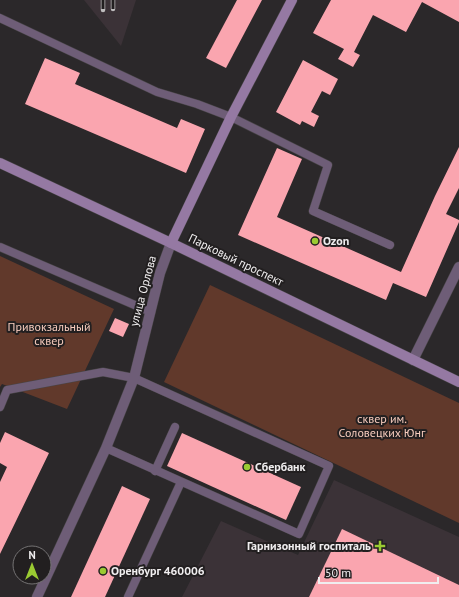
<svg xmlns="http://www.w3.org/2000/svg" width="459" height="597" viewBox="0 0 459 597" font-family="'PT Sans',sans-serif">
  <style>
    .built { fill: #3b3237 }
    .green { fill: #61392b }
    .building { fill: #faa5af }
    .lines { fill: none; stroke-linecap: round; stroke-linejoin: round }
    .service-casing { stroke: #474446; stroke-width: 9 }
    .tertiary-casing { stroke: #474446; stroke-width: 11 }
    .secondary-casing { stroke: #474446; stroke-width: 11 }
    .service { stroke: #6e5d77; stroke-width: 8 }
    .tertiary { stroke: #6e5d77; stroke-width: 10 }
    .secondary { stroke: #9579a3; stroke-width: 10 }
    .rail-casing { stroke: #bfbdbe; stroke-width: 4.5 }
    .rail { stroke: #221f20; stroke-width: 3; stroke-dasharray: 9; stroke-linecap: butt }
    .poi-dot { fill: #9bcb32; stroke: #221f20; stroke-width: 1.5 }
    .labels { text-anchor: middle; stroke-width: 4; stroke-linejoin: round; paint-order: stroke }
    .poi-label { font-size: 12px; font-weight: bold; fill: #f0eeef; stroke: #221f20; text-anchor: start }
    .street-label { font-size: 12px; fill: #f0eeef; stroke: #221f20 }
    .park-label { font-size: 12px; fill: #f8cdbe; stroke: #221f20 }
  </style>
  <rect width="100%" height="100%" fill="#2b282a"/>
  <g class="built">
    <polygon points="84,0 136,0 121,46"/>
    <polygon points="334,480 459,537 459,597 182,597 221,521 298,555"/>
  </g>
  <g class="green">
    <polygon points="0,256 114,309 67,409 2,384 0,387"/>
    <polygon points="210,285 459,403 459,523 164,382"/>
  </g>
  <g class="building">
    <polygon points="237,0 262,0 226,68 206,58"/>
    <polygon points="331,0 459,0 459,22 422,2 406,32 373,15 354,52 360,55 353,67 338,59 344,49 313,33"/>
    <polygon points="45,58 80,73 75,84 177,128 181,119 205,129 186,173 25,104"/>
    <polygon points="303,60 338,79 330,95 322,91 311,112 319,116 314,127 302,121 300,125 276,112"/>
    <polygon points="459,147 459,188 446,214 459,220 459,222 426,297 393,283 386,300 238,235 277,148 302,159 277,217 401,272 435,196"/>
    <polygon points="115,318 129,324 123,337 109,331"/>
    <polygon points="5,432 49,453 0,554 0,482 7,467 0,463 0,443"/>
    <polygon points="182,433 301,487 286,520 167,466"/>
    <polygon points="122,486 150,499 105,597 71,597"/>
    <polygon points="342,529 459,585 459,597 309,597"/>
  </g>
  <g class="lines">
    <g class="service-casing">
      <g id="service">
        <polyline points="0,18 157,92 197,104 231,117 328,165 313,211 390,245"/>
        <polyline points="0,247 151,312"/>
        <polyline points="0,407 7,390 103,372 134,378 329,466 299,534 106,448"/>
        <polyline points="155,471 175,427"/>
        <polyline points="128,597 181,482"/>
      </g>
    </g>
    <g class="tertiary-casing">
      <g id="tertiary">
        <polyline points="413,360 459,267"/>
        <polyline points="37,597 106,448 134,378 160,273 171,243"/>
      </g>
    </g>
    <g class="secondary-casing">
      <g id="secondary">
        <polyline points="0,163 171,243 459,382"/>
        <polyline points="171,243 231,117 292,0"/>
      </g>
    </g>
    <use href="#service" class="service"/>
    <use href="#tertiary" class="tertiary"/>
    <use href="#secondary" class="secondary"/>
    <g class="rail-casing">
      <g id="rail">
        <polyline points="103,0 103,10"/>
        <polyline points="113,0 113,9"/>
      </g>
    </g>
    <use href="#rail" class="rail"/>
  </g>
  <g class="poi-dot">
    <circle cx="315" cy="241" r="4"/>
    <circle cx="247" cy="467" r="4"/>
    <path d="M378 540h4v4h4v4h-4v4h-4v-4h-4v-4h4z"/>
    <circle cx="103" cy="571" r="4"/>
  </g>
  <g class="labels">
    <g class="poi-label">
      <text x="323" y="245">Ozon</text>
      <text x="255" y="471">Сбербанк</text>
      <text x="371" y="550" text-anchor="end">Гарнизонный госпиталь</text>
      <text x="111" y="575">Оренбург 460006</text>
    </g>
    <g class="street-label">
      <text transform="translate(236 260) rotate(26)" y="4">Парковый проспект</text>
      <text transform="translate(143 291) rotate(-75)" y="4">улица Орлова</text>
    </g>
    <g class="park-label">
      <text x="49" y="331">Привокзальный<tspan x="49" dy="14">сквер</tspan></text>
      <text x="382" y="423">сквер им.<tspan x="382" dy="14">Соловецких Юнг</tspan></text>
    </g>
  </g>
  <g transform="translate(32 565)"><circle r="19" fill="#221f20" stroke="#747273"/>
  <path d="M0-3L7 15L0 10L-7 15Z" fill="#9bcb32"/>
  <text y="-6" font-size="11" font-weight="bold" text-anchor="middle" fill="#f0eeef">N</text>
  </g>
  <path d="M319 577v6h119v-6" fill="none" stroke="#f0eeef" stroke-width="2"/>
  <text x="325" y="577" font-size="12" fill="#f0eeef" stroke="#221f20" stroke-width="3" paint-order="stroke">50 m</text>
</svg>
